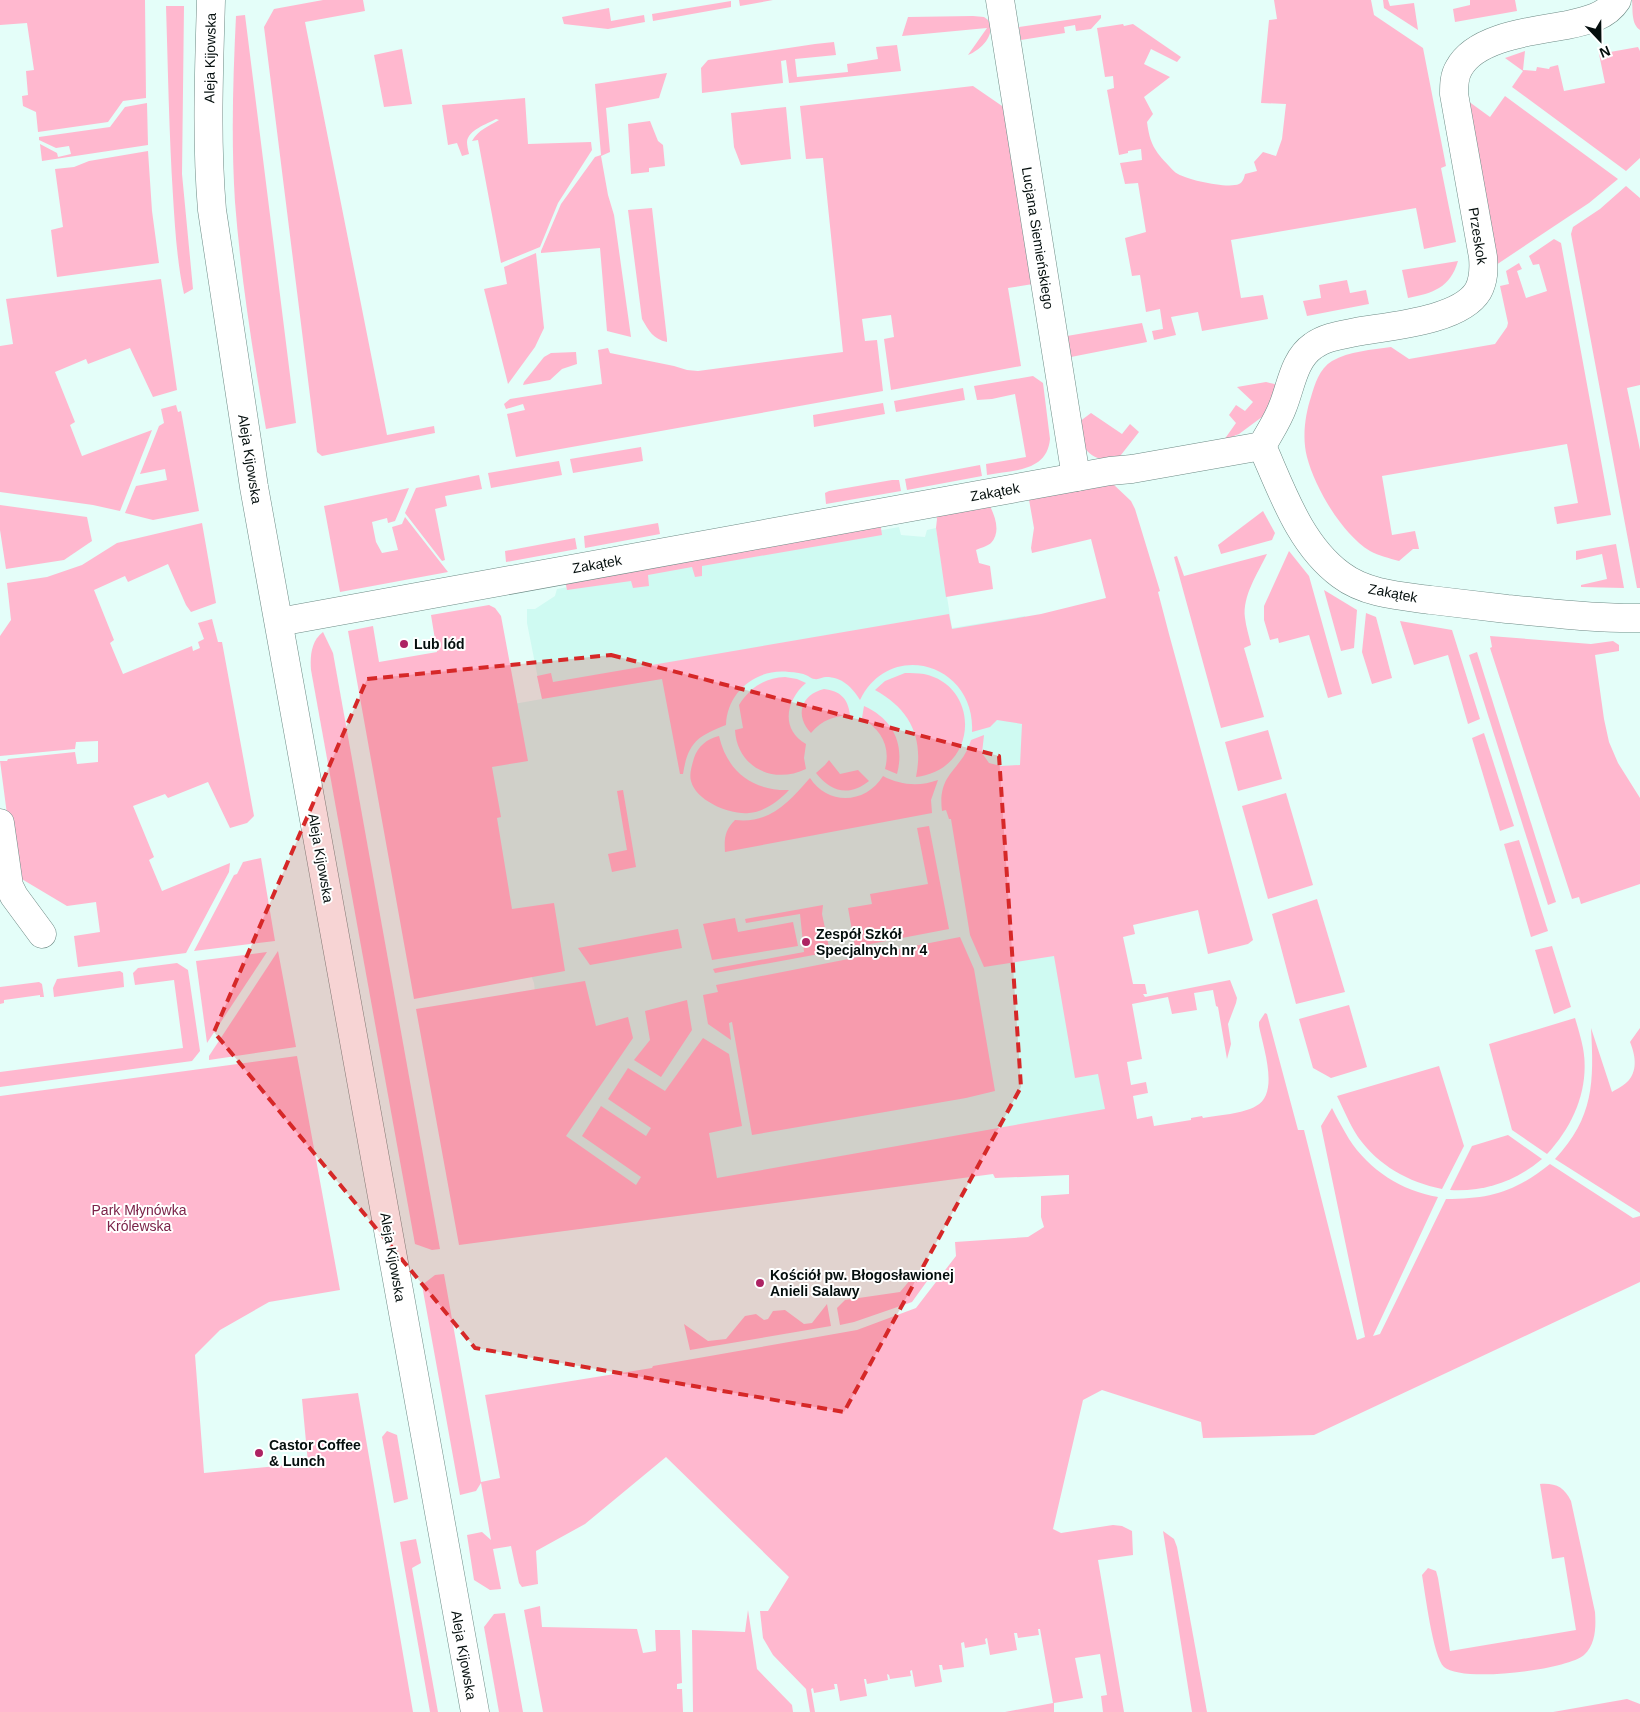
<svg xmlns="http://www.w3.org/2000/svg" width="1640" height="1712" viewBox="0 0 1640 1712" font-family="Arial,sans-serif">
  <style>
    .built { fill: #cffaf2 }
    .green { fill: #ffb8cf }
    .lines { fill: none; stroke-linecap: round; stroke-linejoin: round }
    .minor-casing { stroke: #6e8b86; stroke-width: 29 }
    .tertiary-casing { stroke: #6e8b86; stroke-width: 29 }
    .minor { stroke: #fff; stroke-width: 28 }
    .tertiary { stroke: #fff; stroke-width: 28 }
    .marked { fill: #d62828; fill-opacity: 0.2; stroke: #d62828; stroke-width: 4; stroke-dasharray: 10 6; stroke-linejoin: round }
    .poi-dot { fill: #ad2363; stroke: #fff; stroke-width: 2 }
    .labels { text-anchor: middle; stroke-width: 4; stroke-linejoin: round; paint-order: stroke }
    .street-label { font-size: 14px; fill: #040e0d; stroke: #fff }
    .poi-label { font-size: 14px; font-weight: bold; fill: #040e0d; stroke: #fff; text-anchor: start }
    .park-label { font-size: 14px; fill: #7b2349; stroke: #fff }
  </style>
  <rect width="100%" height="100%" fill="#e4fef9"/>
  <polygon class="built" points="899,527 901,535 925,537 927,530 936,528 952,628 1025,616 1138,1154 562,1231 534,983 528,967 515,968 469,712 542,699 527,623 527,609 535,609 555,596 557,589"/>
  <g class="green">
    <polygon points="0,0 145,0 146,98 123,101 108,122 38,132 36,112 23,106 22,96 28,95 26,71 34,70 27,23 0,25"/>
    <polygon points="323,0 363,0 365,11 305,22 387,435 434,426 435,433 322,456 317,452 264,27 274,9"/>
    <polygon points="739,0 773,0 740,6"/>
    <path d="M1274 0H1371L1374 15 1423 48 1446 166 1441 168 1456 242 1424 249 1416 208 1231 240 1241 298 1263 295 1268 319 1202 331 1198 312 1171 317 1176 335 1154 340 1152 331 1163 329 1160 309 1146 312 1140 275 1132 276 1125 238 1146 232 1138 183 1125 184 1120 163 1142 160 1141 149 1128 151V153L1119 155 1107 90 1114 88 1113 76 1105 77 1097 28 1123 24 1124 26 1133 24 1181 57 1177 62 1151 49 1144 64 1170 77 1144 97 1153 114 1147 122C1150 144 1154 150 1169 166 1172 169 1175 173 1178 174 1188 180 1228 189 1239 184 1243 182 1244 178 1245 174L1257 171 1254 162 1263 152 1276 156 1282 139 1286 104 1261 103 1269 20 1277 19Z"/>
    <polygon points="1383,0 1388,0 1390,6 1414,3 1418,30 1384,8"/>
    <polygon points="1470,0 1515,0 1517,11 1455,22 1453,9 1470,5"/>
    <path d="M1632 0H1640V30C1631 24 1633 10 1632 0Z"/>
    <polygon points="731,1 731,7 653,21 652,14"/>
    <path d="M166 6H184L182 174 193 289 184 294C177 262 175 228 173 196 169 132 168 69 166 6Z"/>
    <polygon points="609,8 611,21 644,15 645,22 608,29 564,24 562,17"/>
    <path d="M245 15 296 423 266 429C253 354 241 279 235 202 231 140 233 78 236 16Z"/>
    <polygon points="1101,15 1101,18 1091,29 1076,31 1075,25 1064,27 1065,33 1021,40 1019,27"/>
    <path d="M973 16 984 17 988 20C997 34 981 50 968 55L987 28 902 36 908 17Z"/>
    <polygon points="834,42 836,55 795,59 797,77 848,72 847,64 878,59 876,47 897,45 901,71 789,83 786,60 781,61 783,83 702,93 701,68 708,60 815,44"/>
    <polygon points="1638,47 1640,51 1640,158 1626,171 1512,87 1523,71 1505,58 1525,51 1523,70 1536,71 1537,67 1549,69 1550,67 1558,65 1564,91 1605,83 1599,54"/>
    <polygon points="402,49 412,104 384,107 374,55"/>
    <polygon points="667,73 659,98 606,108 610,152 601,156 608,195 614,215 631,337 607,331 600,248 541,253 541,251 561,204 595,157 601,155 595,84"/>
    <polygon points="973,86 1005,108 1033,284 1008,288 1021,366 891,390 884,339 894,337 891,315 862,319 865,341 877,340 883,391 516,457 507,414 525,410 523,404 506,409 504,404 510,399 602,384 598,350 608,348 610,353 674,366 687,370 698,371 843,352 823,158 806,159 800,106"/>
    <polygon points="1505,96 1618,179 1589,203 1496,265 1468,101 1490,117"/>
    <path d="M525 98 528 144 591 142 592 150 558 203 540 247 501 263 478 140 472 141C478 130 489 126 499 120L496 119C487 124 468 130 467 142 467 145 468 150 469 154L462 156 457 143 448 145 442 105Z"/>
    <polygon points="147,103 148,145 42,161 40,144 57,153 58,157 71,154 69,146 56,148 39,140 39,137 110,127 125,107"/>
    <polygon points="786,107 791,159 741,165 734,147 731,113"/>
    <polygon points="650,121 658,141 663,145 665,166 649,168 649,172 631,174 628,124"/>
    <polygon points="148,151 152,211 159,263 57,277 51,230 63,227 55,169 74,167 89,161"/>
    <polygon points="1626,186 1640,198 1640,385 1627,388 1640,450 1640,588 1637,588 1571,234 1573,227 1600,209"/>
    <path d="M652 208 667 339V342C653 339 649 331 642 319L628 210Z"/>
    <path d="M1554 239 1561 243 1611 515 1557 524 1554 507 1578 503 1567 444 1382 476 1392 535 1415 531 1419 549H1413L1399 561C1389 558 1379 556 1370 551 1342 534 1315 488 1307 457 1302 438 1305 415 1311 397 1315 384 1319 369 1332 361 1349 351 1372 350 1391 347L1409 359 1495 344 1507 327 1508 323 1500 286 1509 284 1506 271 1519 263 1522 269 1517 271 1526 298 1547 291 1539 264 1533 265 1529 256Z"/>
    <polygon points="536,253 544,328 535,347 508,384 484,289 507,284 504,267"/>
    <path d="M1458 261C1450 288 1433 293 1408 298L1402 270Z"/>
    <polygon points="161,279 177,390 153,397 130,348 88,364 86,359 55,372 75,422 70,425 82,456 152,430 120,511 93,505 0,492 0,346 13,344 6,299"/>
    <polygon points="1347,280 1350,293 1366,290 1369,304 1307,316 1303,301 1321,298 1319,285"/>
    <polygon points="1142,323 1147,342 1071,357 1067,336"/>
    <polygon points="576,352 577,364 562,369 550,380 523,385 524,382 544,357 551,353"/>
    <path d="M1033 376 1043 383 1050 439C1047 472 1013 470 987 475L986 464 1026 457 1015 394 992 399 977 400 974 386Z"/>
    <polygon points="1266,382 1279,385 1266,414 1239,434 1224,440 1236,423 1229,415 1236,405 1245,411 1253,402 1237,387"/>
    <polygon points="963,388 965,400 896,412 894,401"/>
    <polygon points="883,403 885,414 814,427 813,415"/>
    <polygon points="176,405 178,412 181,411 199,511 153,520 125,513 136,486 167,480 165,469 140,474 159,426 164,423 161,409"/>
    <path d="M1091 413 1122 434 1130 424 1139 432 1117 460C1088 461 1084 450 1075 425Z"/>
    <polygon points="641,447 643,461 573,473 570,459"/>
    <polygon points="559,461 562,475 491,488 488,473"/>
    <polygon points="980,465 982,476 907,490 905,479"/>
    <polygon points="479,475 482,489 445,496 447,506 435,509 445,560 442,561 405,513 416,488"/>
    <polygon points="892,480 899,480 901,491 826,504 825,493 829,491"/>
    <path d="M1112 483 1131 501 1135 509 1160 591 1158 592 1169 634 1253 940 1248 944 1208 954 1198 910 1133 925 1135 934 1123 937 1133 984H1145L1147 994H1143L1145 997 1230 980 1237 998 1236 1003 1228 1024 1231 1044 1227 1059 1218 1007 1216 1006 1213 990 1194 993 1197 1010 1172 1014 1168 997 1132 1004 1142 1059 1127 1062 1131 1085 1146 1082 1148 1093 1133 1096 1137 1119 1152 1116 1154 1126 1191 1120V1118L1202 1116 1203 1118C1218 1115 1243 1114 1256 1106 1280 1094 1263 1047 1259 1026V1022L1265 1013 1267 1014 1298 1130H1304L1357 1340 1365 1337 1321 1126 1332 1108C1337 1118 1343 1129 1349 1139 1369 1170 1402 1191 1438 1197L1373 1336 1380 1334 1446 1199C1490 1199 1515 1192 1550 1164L1633 1218 1640 1216V1282L1314 1435 1203 1438 1201 1422 1102 1390 1083 1400 1053 1529 1061 1533 1113 1525 1122 1526 1132 1531 1133 1555 1098 1560 1124 1712H1103L1101 1696 1107 1695 1100 1654 1075 1658 1083 1698 1054 1703V1712H1005L1053 1703 1040 1629H1038L1039 1635 1018 1638 1017 1633H1014L1017 1650 990 1655 987 1638 985 1639 986 1644 965 1648 964 1642 961 1643 964 1667 943 1670 942 1665H939L942 1682 915 1687 912 1670 910 1671 911 1676 890 1679 889 1675 887 1674 888 1680 867 1684 866 1679H864L867 1696 840 1701 837 1684H834L835 1689 814 1693 813 1688 811 1689 815 1712H810L806 1689 773 1655 763 1638 760 1611H768L789 1577 666 1457 585 1524 536 1551 538 1584 522 1587 519 1583 511 1546 493 1549 501 1589 490 1590 474 1580 467 1535 482 1532 491 1540 481 1483 476 1491 460 1495 422 1285 435 1275 444 1274 481 1482 500 1478 485 1395 652 1368 653 1366 857 1330 916 1308 956 1256 955 1242 1028 1237 1044 1227 1041 1217V1196L1069 1194V1175L995 1178 993 1174 459 1245 416 1009 585 981 596 1026 628 1017 633 1038 566 1136 636 1185 641 1177 582 1136 601 1106 646 1136 651 1128 608 1099 628 1068 665 1091 703 1038 729 1054 742 1126 709 1133 717 1178 1105 1109 1098 1074 1075 1078 1054 956 984 967 970 935 951 819H949L946 810 942 811C937 772 962 771 971 740L984 735 982 753 989 763 1001 766 1020 765 1022 724 997 720 990 727 972 732C976 664 890 638 860 700 852 687 842 677 826 677 823 677 818 680 815 679 812 679 810 677 808 676 802 673 795 672 789 672 756 668 727 692 726 725 698 736 688 742 683 774H680L662 679 542 699 537 676 551 673 553 682 949 614 952 629 1041 614 1106 598 1091 539 1032 553 1031 548 1034 528 1028 494Z"/>
    <polygon points="409,488 395,521 388,523 387,518 372,522 376,542 382,553 398,550 392,527 402,524 405,517 448,572 340,592 324,506"/>
    <path d="M988 502C994 514 1002 531 991 543 988 546 980 548 976 550L979 563 990 566 993 589 946 597 936 528 937 519 935 511Z"/>
    <polygon points="0,505 87,517 92,541 64,560 6,569 0,530"/>
    <polygon points="1263,511 1275,533 1272,540 1221,554 1218,545"/>
    <polygon points="880,522 882,535 702,566 702,576 695,577 692,567 648,575 649,586 633,588 631,581 567,590 565,580"/>
    <polygon points="202,523 216,603 191,612 186,605 168,564 128,582 125,576 94,590 114,640 110,643 123,674 192,646 193,651 200,648 198,642 204,639 198,623 212,619 218,642 222,642 254,816 247,823 230,828 208,782 168,798 165,794 133,806 154,857 149,860 162,891 230,863 229,872 186,953 78,967 74,936 100,932 96,902 67,906 15,875 0,761 7,761 8,759 75,752 77,764 98,762 98,741 76,742 75,749 0,756 0,636 11,620 7,583 47,577 82,565 117,543"/>
    <polygon points="658,523 660,534 585,548 584,536"/>
    <polygon points="575,538 577,549 506,562 505,551"/>
    <polygon points="1616,544 1624,588 1581,587 1581,585 1607,579 1602,554 1576,560 1576,551"/>
    <polygon points="1289,551 1309,576 1342,694 1328,698 1309,635 1279,643 1278,638 1270,640 1264,620 1264,606"/>
    <path d="M1267 554C1258 573 1242 596 1245 618 1246 627 1249 636 1251 645L1244 648 1264 717 1221 728 1174 557 1177 556 1184 576Z"/>
    <polygon points="1324,590 1357,610 1354,648 1341,651"/>
    <polygon points="489,605 495,608 501,616 528,761 492,767 501,817 497,818 512,909 554,903 565,971 414,999 348,631 373,626 379,662 437,652 431,615"/>
    <polygon points="1366,613 1376,617 1392,678 1372,684 1362,652"/>
    <polygon points="1400,621 1452,630 1480,719 1468,724 1448,655 1414,665"/>
    <path d="M323 632 333 653 440 1249 432 1250 415 1244 311 670C310 656 311 641 323 632Z"/>
    <polygon points="1490,636 1591,644 1613,641 1619,645 1619,651 1595,655 1604,719 1609,742 1618,763 1640,798 1640,884 1581,904 1579,897 1572,899 1490,648 1492,647"/>
    <polygon points="1477,652 1556,902 1548,905 1469,655"/>
    <path d="M905 673C911 673 918 673 924 674 981 686 979 770 916 777 924 738 910 709 875 690L885 681Z"/>
    <path d="M785 677 797 679 806 683C786 700 780 729 806 744L804 758 806 769C773 785 737 767 735 730L743 728 739 705C750 688 764 678 785 677Z"/>
    <path d="M824 689C840 691 848 698 850 715 834 716 822 720 811 733 795 716 800 695 824 689Z"/>
    <path d="M864 706C893 719 905 744 897 774L885 769C891 746 881 730 862 718Z"/>
    <polygon points="1268,730 1282,779 1238,791 1225,742"/>
    <polygon points="1484,733 1514,826 1500,831 1472,738"/>
    <path d="M719 736C727 771 752 791 789 790 779 801 764 812 749 813 730 815 696 801 691 781 689 774 692 765 694 758 698 746 707 739 719 736Z"/>
    <path d="M829 760 840 774 858 770 869 781C849 797 831 792 816 773L825 765Z"/>
    <path d="M883 776C900 785 919 787 938 780L931 800 932 813 725 852C724 838 725 830 735 820 769 824 788 803 809 779L810 778C828 806 866 804 883 776Z"/>
    <polygon points="623,790 636,867 612,872 608,854 627,850 617,791"/>
    <polygon points="1286,793 1313,885 1268,899 1242,806"/>
    <polygon points="929,826 949,929 855,947 848,908 872,904 870,894 928,884 917,828"/>
    <polygon points="1519,840 1548,931 1531,937 1504,844"/>
    <polygon points="261,858 275,941 194,951 234,875 237,874 243,862"/>
    <polygon points="1317,899 1345,992 1296,1004 1272,914"/>
    <polygon points="823,905 822,914 830,952 715,973 713,969 717,968 804,952 800,914 746,923 745,919"/>
    <polygon points="735,918 738,932 793,922 798,946 712,960 703,924"/>
    <polygon points="678,929 682,948 590,965 578,948"/>
    <polygon points="960,937 974,969 995,1091 966,1098 752,1135 732,1022 729,1023 731,1040 708,1024 703,995 718,992 716,985"/>
    <polygon points="1552,946 1571,1007 1554,1014 1535,950"/>
    <polygon points="278,951 296,1047 209,1060 209,1056"/>
    <polygon points="267,952 207,1043 196,961"/>
    <polygon points="177,963 188,970 200,1051 192,1061 0,1087 0,1072 183,1048 174,980 135,985 133,973 138,968"/>
    <polygon points="120,971 123,973 124,987 54,997 53,988 57,979"/>
    <polygon points="39,982 42,984 44,997 40,997 40,995 4,1000 4,1003 0,1004 0,987"/>
    <polygon points="687,1000 692,1030 661,1077 634,1060 650,1040 645,1011"/>
    <polygon points="1349,1005 1367,1067 1331,1078 1313,1068 1299,1019"/>
    <path d="M1575 1018C1578 1028 1581 1038 1583 1048 1590 1087 1574 1125 1547 1154L1512 1130 1489 1044Z"/>
    <path d="M1591 1028 1612 1092C1617 1089 1625 1085 1629 1080 1638 1069 1635 1054 1630 1042L1640 1028V1213L1555 1159C1594 1117 1594 1082 1591 1028Z"/>
    <polygon points="297,1056 340,1290 269,1302 220,1330 195,1355 204,1473 308,1463 302,1399 358,1393 413,1712 0,1712 0,1096"/>
    <path d="M1439 1066 1464 1146 1442 1189C1408 1182 1379 1166 1358 1137 1350 1125 1344 1110 1337 1096Z"/>
    <path d="M1508 1135 1542 1159C1516 1181 1485 1192 1450 1190L1472 1146Z"/>
    <polygon points="930,1275 930,1277 912,1302 854,1322 840,1325 837,1308 845,1300 900,1292 911,1279"/>
    <polygon points="827,1304 831,1326 690,1350 684,1324 708,1341 726,1339 745,1316 756,1314 764,1320 768,1319 773,1311 785,1310 804,1324 812,1323"/>
    <polygon points="387,1431 397,1435 408,1499 394,1503 382,1437"/>
    <path d="M1540 1484C1556 1483 1564 1487 1571 1501L1595 1612C1596 1626 1596 1644 1584 1655 1567 1670 1462 1683 1444 1667 1433 1657 1425 1592 1422 1575L1428 1568 1436 1571 1438 1578 1450 1651 1576 1630 1564 1557 1552 1559Z"/>
    <polygon points="1163,1531 1174,1539 1177,1547 1207,1712 1192,1712"/>
    <polygon points="416,1539 421,1563 412,1568 438,1712 430,1712 400,1542"/>
    <polygon points="540,1606 542,1627 637,1629 643,1653 656,1651 655,1630 680,1630 682,1683 677,1684 677,1689 682,1689 683,1712 543,1712 524,1610"/>
    <polygon points="748,1610 757,1669 792,1705 793,1712 693,1712 692,1630 745,1632"/>
    <polygon points="505,1613 523,1712 499,1712 484,1627 494,1614"/>
    <polygon points="1627,1699 1640,1704 1640,1712 1553,1712"/>
  </g>
  <g class="lines">
    <g class="minor-casing">
      <g id="minor">
        <polyline points="1000,0 1076,477"/>
        <path d="M1262 446C1269 433 1278 420 1283 406 1291 386 1294 359 1313 346 1325 337 1341 335 1356 332 1389 326 1460 321 1478 291 1484 280 1484 269 1483 257L1454 94C1454 85 1454 76 1459 68 1476 36 1535 31 1567 25 1586 21 1606 17 1617 0"/>
        <path d="M1262 446C1282 491 1300 545 1341 575 1366 594 1401 596 1431 600 1457 603 1482 606 1507 609 1551 613 1596 619 1640 618"/>
        <polyline points="279,622 1110,471 1132,469 1262,446"/>
        <polyline points="0,823 9,886 14,896 42,934"/>
      </g>
    </g>
    <g class="tertiary-casing">
      <path id="tertiary" d="M211 0C209 70 206 140 212 210L254 487 475 1712"/>
    </g>
    <use href="#minor" class="minor"/>
    <use href="#tertiary" class="tertiary"/>
  </g>
  <path class="marked" d="M611 655 999 756 1021 1087 844 1412 475 1348 214 1032 367 679Z"/>
  <g class="poi-dot">
    <circle cx="404" cy="644" r="5"/>
    <circle cx="806" cy="942" r="5"/>
    <circle cx="760" cy="1283" r="5"/>
    <circle cx="259" cy="1453" r="5"/>
  </g>
  <g class="labels">
    <g class="street-label">
      <text transform="translate(210 58) rotate(-89)" y="5">Aleja Kijowska</text>
      <text transform="translate(1478 236) rotate(81)" y="5">Przeskok</text>
      <text transform="translate(1038 238) rotate(81)" y="5">Lucjana Siemieńskiego</text>
      <text transform="translate(250 459) rotate(81)" y="5">Aleja Kijowska</text>
      <text transform="translate(995 492) rotate(-10)" y="5">Zakątek</text>
      <text transform="translate(597 564) rotate(-10)" y="5">Zakątek</text>
      <text transform="translate(1393 593) rotate(11)" y="5">Zakątek</text>
      <text transform="translate(321 858) rotate(80)" y="5">Aleja Kijowska</text>
      <text transform="translate(393 1257) rotate(80)" y="5">Aleja Kijowska</text>
      <text transform="translate(464 1655) rotate(80)" y="5">Aleja Kijowska</text>
    </g>
    <g class="poi-label">
      <text x="414" y="649">Lub lód</text>
      <text x="816" y="939">Zespół Szkół<tspan x="816" dy="16">Specjalnych nr 4</tspan></text>
      <text x="770" y="1280">Kościół pw. Błogosławionej<tspan x="770" dy="16">Anieli Salawy</tspan></text>
      <text x="269" y="1450">Castor Coffee<tspan x="269" dy="16">&amp; Lunch</tspan></text>
    </g>
    <g class="park-label">
      <text x="139" y="1215">Park Młynówka<tspan x="139" dy="16">Królewska</tspan></text>
    </g>
  </g>
  <g transform="translate(1600 40) rotate(158)" stroke="#ffffff" stroke-width="4" paint-order="stroke">
  <path d="M0-4L9 19L0 12L-9 19Z" fill="#040e0d"/>
  <text y="-8" font-size="14" font-weight="bold" text-anchor="middle" fill="#040e0d">N</text>
  </g>
</svg>
